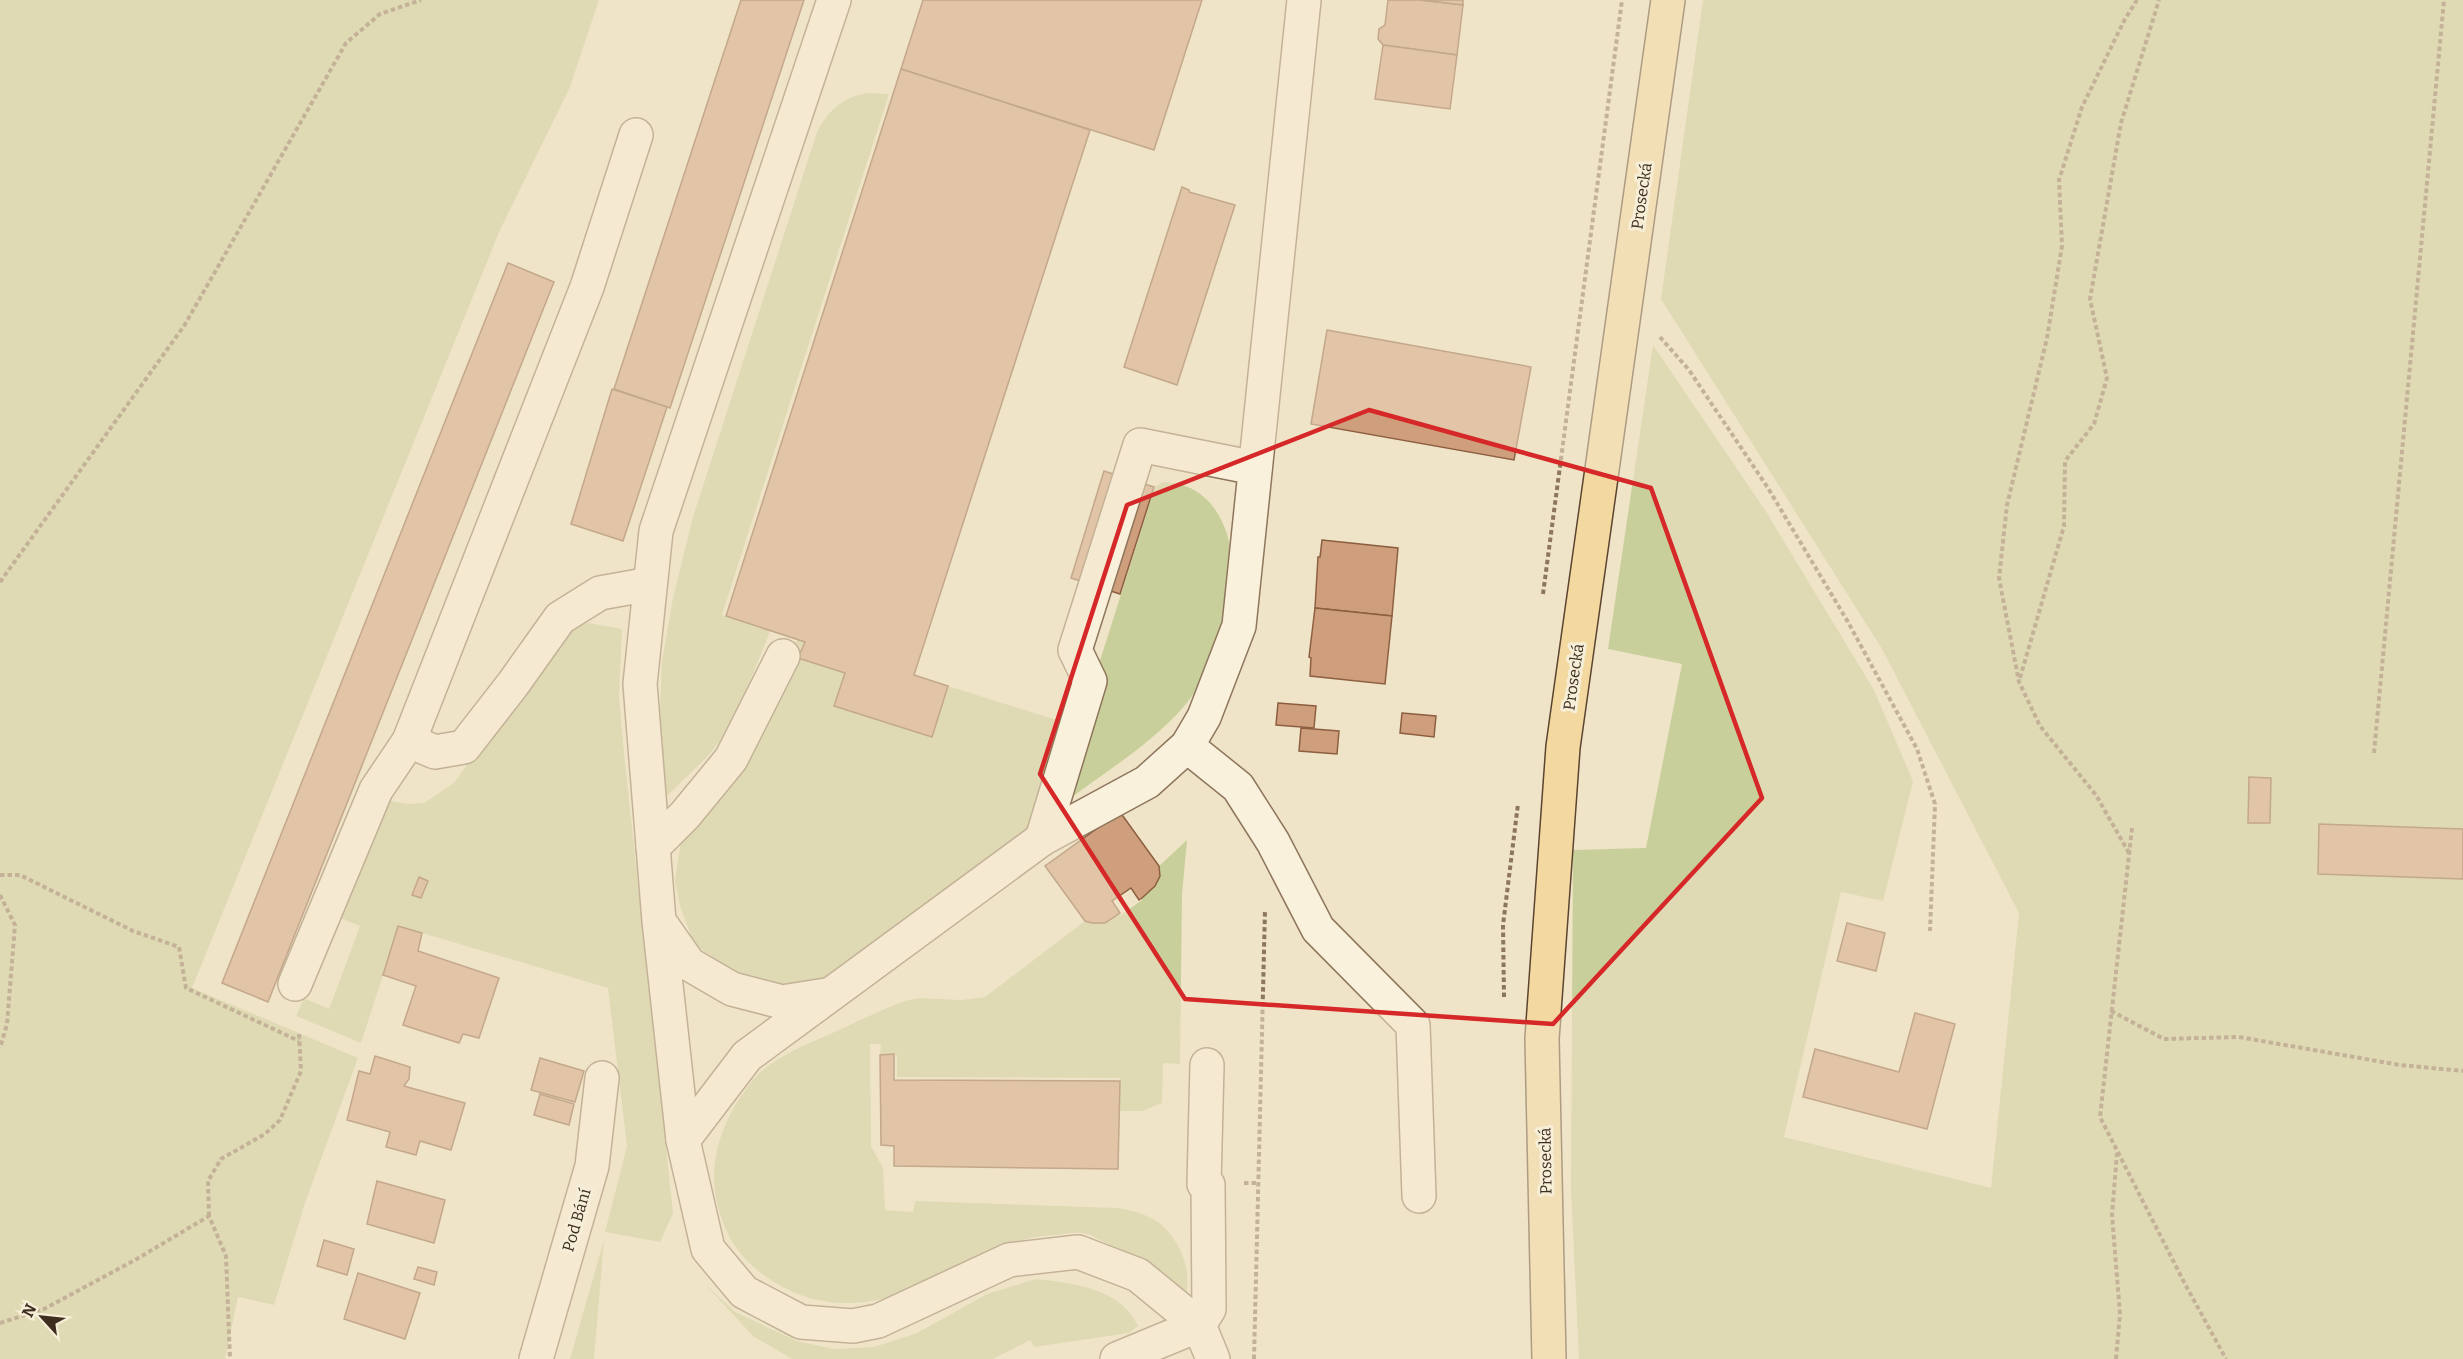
<svg xmlns="http://www.w3.org/2000/svg" width="2463" height="1359" viewBox="0 0 2463 1359" font-family="Bitter,serif">
  <style>
    .green { fill: #c9cf9b }
    .building { fill: #cf9f7d; stroke: #8d5f41; stroke-width: 1.5 }
    .lines { fill: none; stroke-linecap: round; stroke-linejoin: round }
    .minor-casing { stroke: #8d765c; stroke-width: 36 }
    .major-casing { stroke: #5b4430; stroke-width: 36 }
    .path { stroke: #8d765c; stroke-width: 4; stroke-dasharray: 4.5 3; stroke-linecap: butt }
    .minor { stroke: #faf1dc; stroke-width: 33 }
    .major { stroke: #f3d9a0; stroke-width: 33 }
    .marked { fill: none; stroke: #d62828; stroke-width: 4.5; stroke-linejoin: round }
    .labels { text-anchor: middle; stroke-width: 6; stroke-linejoin: round; paint-order: stroke }
    .street-label { font-size: 16px; fill: #3d2e20; stroke: #f7eed8 }
  </style>
  <rect width="100%" height="100%" fill="#f0e4c8"/>
  <g class="green">
    <polygon points="0,0 599,0 570,87 500,230 192,988 358,1058 305,1203 274,1305 238,1297 225,1359 0,1359"/>
    <polygon points="1703,0 2463,0 2463,1359 1579,1359 1571,1189 1573,850 1646,848 1682,664 1608,649 1653,345 1765,510 1874,690 1913,781 1883,901 1841,892 1784,1137 1991,1188 2019,913 1882,649 1661,299"/>
    <path d="M867 93 889 94 722 615 770 631 769 634 732 726 708 756 667 796 662 760 660 707 662 661 673 598 693 517 816 135C826 112 841 98 867 93Z"/>
    <path d="M1163 482C1195 483 1215 501 1226 531 1241 572 1220 656 1195 692 1164 737 1107 770 1064 803 986 860 908 917 830 975L816 981 782 984 764 982 728 968 694 944 680 906 675 881 681 840 757 729 793 641 796 642 798 639 805 642 799 658 845 673 834 706 931 737 948 686 1079 727 1155 487Z"/>
    <polygon points="589,623 622,629 619,696 623,743 673,1213 660,1242 605,1232 627,1146 608,988 399,926 361,1043 296,1016 304,998 329,1009 360,926 335,916 380,799 407,804 424,803 454,783 558,639 570,627"/>
    <path d="M1187 840 1182 894 1180 1064 1163 1063 1162 1103 1142 1111H1120V1078L897 1077V1055H880L881 1044H870L871 1146 883 1168 885 1210 913 1212 915 1201 1117 1208C1130 1210 1142 1213 1153 1219 1179 1234 1195 1273 1184 1300 1174 1290 1164 1277 1152 1269 1137 1258 1120 1250 1104 1242 1098 1239 1090 1234 1083 1233 1075 1232 1065 1234 1056 1235 997 1238 973 1265 922 1286 863 1311 807 1311 756 1269 728 1247 713 1207 714 1172 716 1139 730 1110 749 1085 770 1056 810 1044 841 1029 863 1019 885 1008 908 1000L920 998 961 1000 985 997 1085 921C1098 926 1106 921 1118 913L1120 916 1142 900 1141 897C1153 888 1161 882 1159 866Z"/>
    <polygon points="604,1240 594,1359 570,1359"/>
    <path d="M1036 1279C1072 1283 1121 1288 1138 1326L1129 1333 1034 1347 1030 1340 993 1359H792L753 1336 706 1285 735 1312 797 1341 834 1349 874 1347 917 1333 987 1294Z"/>
  </g>
  <g class="building">
    <polygon points="741,0 804,0 670,408 614,389"/>
    <polygon points="923,0 1202,0 1154,150 901,69"/>
    <polygon points="1388,0 1421,0 1463,5 1457,55 1383,45 1378,39 1379,29 1385,25"/>
    <polygon points="1421,0 1463,0 1463,5"/>
    <polygon points="1383,45 1457,55 1450,109 1375,99"/>
    <polygon points="901,69 1090,130 914,675 948,686 932,737 834,706 845,673 798,658 805,642 726,616"/>
    <polygon points="1182,187 1189,190 1189,192 1235,205 1177,385 1124,367"/>
    <polygon points="508,263 554,282 268,1002 222,983"/>
    <polygon points="1327,330 1531,367 1514,460 1311,424"/>
    <polygon points="612,389 667,407 623,541 571,524"/>
    <polygon points="1104,471 1154,487 1120,594 1071,578"/>
    <polygon points="1322,540 1398,548 1392,616 1315,608 1318,557 1320,557"/>
    <polygon points="1315,608 1392,616 1385,684 1310,676 1311,658 1309,657"/>
    <polygon points="1278,703 1316,706 1314,728 1276,725"/>
    <polygon points="1402,713 1436,716 1434,737 1400,733"/>
    <polygon points="1301,728 1339,731 1337,754 1299,751"/>
    <polygon points="2249,777 2271,778 2270,823 2248,823"/>
    <polygon points="1120,812 1159,866 1160,876 1155,886 1142,898 1139,900 1131,888 1112,901 1120,913 1105,923 1092,923 1085,921 1045,866"/>
    <polygon points="2319,824 2463,829 2463,879 2318,874"/>
    <polygon points="419,877 428,881 421,898 412,895"/>
    <polygon points="1847,923 1885,933 1876,971 1837,961"/>
    <polygon points="398,926 422,933 418,951 499,978 479,1038 463,1034 459,1043 403,1025 416,986 383,975"/>
    <polygon points="1915,1013 1955,1024 1927,1129 1803,1097 1815,1049 1899,1072"/>
    <polygon points="894,1054 894,1080 1120,1081 1118,1169 894,1166 894,1146 881,1145 880,1055"/>
    <polygon points="375,1056 410,1067 409,1079 404,1086 465,1103 451,1150 420,1141 416,1155 386,1147 390,1132 347,1120 359,1071 370,1074"/>
    <polygon points="540,1058 584,1071 575,1102 531,1090"/>
    <polygon points="540,1094 574,1104 569,1125 534,1115"/>
    <polygon points="377,1181 445,1200 434,1243 367,1224"/>
    <polygon points="324,1240 354,1249 347,1275 317,1266"/>
    <polygon points="418,1267 437,1272 434,1285 414,1279"/>
    <polygon points="358,1273 420,1293 405,1339 344,1319"/>
  </g>
  <g class="lines">
    <g class="minor-casing">
      <g id="minor">
        <polyline points="834,0 656,531 640,684 659,921 683,1140 708,1249 744,1292 801,1322 853,1326 878,1321 1009,1260 1078,1252 1138,1275 1199,1325 1213,1359"/>
        <polyline points="409,741 435,752 464,747 513,684 560,618 600,593 650,584"/>
        <polyline points="1187,746 1238,787 1273,842 1318,929 1413,1025 1419,1196"/>
        <polyline points="1042,839 1090,681 1075,650 1140,445 1255,468"/>
        <polyline points="653,847 685,815 731,759 783,656"/>
        <polyline points="661,924 689,964 732,989 782,1002 826,995"/>
        <polyline points="295,984 376,790 409,741 587,287 636,135"/>
        <polyline points="683,1140 747,1056 1042,839 1147,782 1187,746 1204,717 1239,626 1304,0"/>
        <polyline points="536,1359 592,1166 602,1078"/>
        <polyline points="1117,1359 1199,1325 1209,1309 1208,1185 1204,1184 1207,1065"/>
      </g>
    </g>
    <g class="major-casing">
      <polyline id="major" points="1549,1359 1542,1039 1563,747 1668,0"/>
    </g>
    <g class="path">
      <polyline points="1660,337 1689,370 1768,488 1848,622 1917,749 1935,804 1930,931"/>
      <polyline points="0,582 184,326 346,43 380,14 421,0"/>
      <polyline points="1543,594 1622,0"/>
      <polyline points="2020,678 2064,526 2065,461 2094,424 2107,378 2090,299 2121,123 2159,0"/>
      <polyline points="2374,753 2444,0"/>
      <polyline points="2132,828 2100,1117 2185,1284 2226,1359"/>
      <polyline points="2129,853 2096,795 2040,726 2019,682 1999,578 2007,505 2047,338 2062,246 2059,180 2082,107 2125,19 2137,0"/>
      <polyline points="0,875 20,875 133,931 179,947 186,988 299,1041"/>
      <polyline points="0,895 15,925 7,1024 0,1048"/>
      <polyline points="1504,997 1503,925 1518,804"/>
      <polyline points="2111,1011 2164,1039 2239,1037 2400,1065 2463,1071"/>
      <polyline points="1244,1183 1259,1183"/>
      <polyline points="209,1216 208,1181 221,1159 265,1134 280,1120 301,1071 299,1032"/>
      <polyline points="0,1323 44,1309 135,1260 209,1216 226,1256 230,1359"/>
      <polyline points="1254,1359 1265,910"/>
      <polyline points="2116,1359 2120,1314 2112,1215 2117,1153"/>
    </g>
    <use href="#minor" class="minor"/>
    <use href="#major" class="major"/>
  </g>
  <path d="M0 0H2463V1359H0ZM1369 410 1651 488 1762 798 1553 1024 1185 999 1040 774 1127 505Z" fill="#f0e4c8" fill-opacity=".55" fill-rule="evenodd"/>
  <path class="marked" d="M1369 410 1651 488 1762 798 1553 1024 1185 999 1040 774 1127 505Z"/>
  <g class="labels">
    <g class="street-label">
      <text transform="translate(1641 196) rotate(-82)" y="6">Prosecká</text>
      <text transform="translate(1573 677) rotate(-82)" y="6">Prosecká</text>
      <text transform="translate(1545 1161) rotate(-91)" y="6">Prosecká</text>
      <text transform="translate(576 1220) rotate(-74)" y="6">Pod Bání</text>
    </g>
  </g>
  <g transform="translate(42 1317) rotate(297)" stroke="#f7eed8" stroke-width="4.5" paint-order="stroke">
  <path d="M0-4.5L10 22L0 15L-10 22Z" fill="#3d2e20"/>
  <text y="-9" font-size="16" font-weight="bold" text-anchor="middle" fill="#3d2e20">N</text>
  </g>
</svg>
